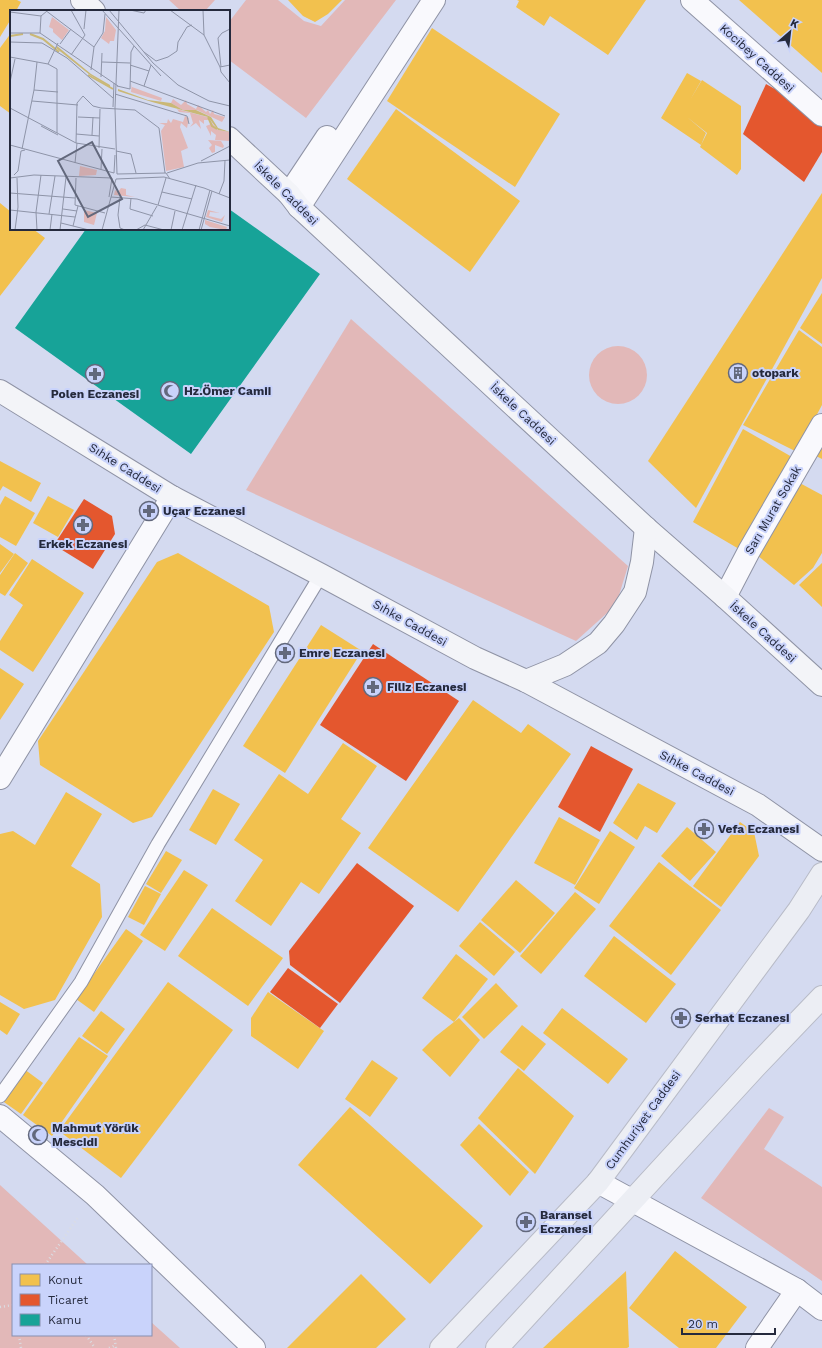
<svg xmlns="http://www.w3.org/2000/svg" width="822" height="1348" viewBox="0 0 822 1348" font-family="'Work Sans',sans-serif">
  <style>
    .green { fill: #e2b8b8 }
    .homes { fill: #f2c14e }
    .shops { fill: #e4572e }
    .public { fill: #17a398 }
    .lines { fill: none; stroke-linecap: round; stroke-linejoin: round }
    .service-casing { stroke: #8f93a5; stroke-width: 15 }
    .minor-casing { stroke: #8f93a5; stroke-width: 24 }
    .secondary-casing { stroke: #8f93a5; stroke-width: 24 }
    .primary-casing { stroke: #b8bbc7; stroke-width: 24 }
    .path { stroke: #dbdde3; stroke-width: 2.5; stroke-dasharray: 1 3; stroke-linecap: butt }
    .service { stroke: #f9f9fd; stroke-width: 13 }
    .minor { stroke: #f9f9fd; stroke-width: 22 }
    .secondary { stroke: #f3f4f8; stroke-width: 22 }
    .primary { stroke: #eceef4; stroke-width: 22 }
    .labels { text-anchor: middle; stroke-width: 4; stroke-linejoin: round; paint-order: stroke }
    .street-label { font-size: 12px; fill: #252a3d; stroke: #c9d3fb }
    .poi-label { font-size: 12px; font-weight: bold; fill: #252a3d; stroke: #c9d3fb; text-anchor: start }
    .inset-river { fill: none; stroke: #cab876; stroke-width: 2 }
    .inset-road { fill: none; stroke: #8e94a8; stroke-width: 1 }
    .view { fill: #62687c; fill-opacity: 0.15; stroke: #62687c; stroke-width: 2 }
    .inset-edge { fill: none; stroke: #252a3d; stroke-width: 2 }
  </style>
  <rect width="100%" height="100%" fill="#d4daf0"/>
  <g class="green">
    <polygon points="169,0 215,0 205,11 181,11"/>
    <polygon points="246,0 278,0 304,21 321,26 345,0 396,0 306,118 229,60 229,22"/>
    <polygon points="351,319 628,566 616,605 576,641 246,490"/>
    <circle cx="618" cy="375" r="29"/>
    <polygon points="769,1108 784,1117 764,1149 822,1187 822,1281 701,1198"/>
    <polygon points="0,1185 88,1265 13,1265 13,1335 151,1335 151,1322 180,1348 0,1348"/>
  </g>
  <g class="homes">
    <polygon points="0,0 17,0 21,2 16,11 11,11 11,19 0,37"/>
    <polygon points="288,0 342,0 328,14 315,22 303,16"/>
    <polygon points="517,0 646,0 608,55 550,16 544,26 516,7 519,1"/>
    <polygon points="739,0 822,0 822,73"/>
    <polygon points="432,28 560,114 515,187 387,101"/>
    <polygon points="11,33 11,114 0,106 0,48"/>
    <polygon points="687,73 701,81 690,100 702,80 741,106 741,169 737,175 700,147 707,133 687,117 706,133 701,145 661,118"/>
    <polygon points="396,109 520,201 470,272 347,179"/>
    <polygon points="822,193 822,278 696,508 648,461"/>
    <polygon points="0,203 11,212 11,229 33,229 45,238 0,296"/>
    <polygon points="822,293 822,344 800,328"/>
    <polygon points="799,330 822,347 822,405 797,452 743,425"/>
    <polygon points="743,429 792,457 739,549 693,522"/>
    <polygon points="822,433 822,459 814,455"/>
    <polygon points="0,461 41,483 31,502 3,486 0,491"/>
    <polygon points="796,481 822,495 822,553 813,568 794,585 753,552"/>
    <polygon points="5,496 35,513 16,546 0,537 0,505"/>
    <polygon points="48,496 74,510 58,537 33,523"/>
    <polygon points="0,544 14,554 0,573"/>
    <polygon points="15,553 28,563 5,596 0,593 0,575"/>
    <polygon points="178,553 269,606 274,632 152,817 133,823 40,765 38,741 157,562"/>
    <polygon points="32,559 84,593 33,672 0,650 0,641 23,605 9,595"/>
    <polygon points="822,563 822,607 799,585"/>
    <polygon points="321,625 362,651 285,773 243,746"/>
    <polygon points="0,668 24,684 0,720"/>
    <polygon points="473,700 521,733 528,724 571,754 458,912 368,848"/>
    <polygon points="343,743 377,766 341,819 361,833 319,894 301,882 271,926 235,901 263,860 234,840 279,774 308,794"/>
    <polygon points="638,783 676,803 657,833 645,826 637,840 613,823"/>
    <polygon points="213,789 240,804 216,845 189,830"/>
    <polygon points="66,792 102,814 71,866 100,884 102,917 55,1000 24,1009 0,995 0,834 13,831 35,845"/>
    <polygon points="559,817 600,840 575,885 534,863"/>
    <polygon points="740,822 754,832 759,856 721,907 693,886"/>
    <polygon points="687,827 716,852 690,881 661,856"/>
    <polygon points="610,831 635,847 599,904 574,888"/>
    <polygon points="166,851 182,860 161,893 146,884"/>
    <polygon points="659,862 721,910 671,975 609,926"/>
    <polygon points="184,870 208,885 165,951 140,935"/>
    <polygon points="516,880 555,913 520,953 481,920"/>
    <polygon points="145,886 161,894 144,925 128,917"/>
    <polygon points="575,892 596,909 541,974 520,956"/>
    <polygon points="212,908 283,958 248,1006 178,956"/>
    <polygon points="480,922 515,952 494,976 459,946"/>
    <polygon points="126,929 143,941 94,1012 76,999"/>
    <polygon points="614,936 676,984 646,1023 584,976"/>
    <polygon points="456,954 488,979 454,1022 422,998"/>
    <polygon points="168,982 233,1030 121,1178 59,1131"/>
    <polygon points="496,983 518,1006 484,1039 462,1017"/>
    <polygon points="268,992 324,1031 298,1069 251,1036 251,1018"/>
    <polygon points="0,1002 20,1014 7,1035 0,1030"/>
    <polygon points="562,1008 628,1059 608,1084 543,1033"/>
    <polygon points="101,1011 125,1029 107,1054 82,1036"/>
    <polygon points="459,1018 480,1040 450,1077 422,1050 435,1037"/>
    <polygon points="522,1025 546,1044 524,1071 500,1052"/>
    <polygon points="79,1037 108,1056 52,1136 23,1115"/>
    <polygon points="372,1060 398,1078 370,1117 345,1099"/>
    <polygon points="518,1068 574,1116 535,1174 478,1118"/>
    <polygon points="24,1069 43,1083 21,1114 1,1100"/>
    <polygon points="350,1107 483,1226 430,1284 298,1165"/>
    <polygon points="479,1124 529,1172 510,1196 460,1145"/>
    <polygon points="675,1251 747,1307 716,1348 679,1348 629,1308"/>
    <polygon points="626,1271 629,1347 627,1348 543,1348"/>
    <polygon points="361,1274 406,1319 376,1348 287,1348"/>
  </g>
  <g class="shops">
    <polygon points="766,84 798,102 822,122 822,152 804,182 743,134"/>
    <polygon points="84,499 112,516 115,534 93,569 54,545"/>
    <polygon points="373,644 459,701 406,781 320,725"/>
    <polygon points="591,746 633,769 600,832 558,807"/>
    <polygon points="357,863 414,906 340,1003 290,965 289,951"/>
    <polygon points="288,968 338,1004 320,1028 270,992"/>
  </g>
  <polygon class="public" points="229,209 320,274 191,454 15,328 86,229 229,229"/>
  <g class="lines">
    <g class="service-casing">
      <polyline id="service" points="0,1096 81,982 158,844 321,575"/>
    </g>
    <g class="minor-casing">
      <g id="minor">
        <polyline points="692,0 822,115"/>
        <polyline points="289,194 327,137"/>
        <polyline points="299,207 434,0"/>
        <polyline points="725,597 749,551 822,425"/>
        <polyline points="0,778 172,497"/>
        <polyline points="0,1116 95,1195 254,1348"/>
        <polyline points="598,1182 797,1290 822,1309"/>
        <polyline points="757,1348 797,1290"/>
      </g>
    </g>
    <g class="secondary-casing">
      <g id="secondary">
        <polyline points="82,0 94,11"/>
        <polyline points="229,138 289,194 299,207 646,528 725,597 822,685"/>
        <polyline points="0,391 172,497 321,575 475,658 526,681 758,805 822,850"/>
        <polyline points="526,681 565,665 598,643 614,624 635,592 642,562 646,528"/>
      </g>
    </g>
    <g class="primary-casing">
      <g id="primary">
        <polyline points="441,1348 598,1182 799,910 822,874"/>
        <polyline points="497,1348 755,1067 822,997"/>
      </g>
    </g>
    <g class="path">
      <polyline points="45,1265 79,1216"/>
      <polyline points="0,1307 13,1305"/>
      <polyline points="19,1335 21,1348"/>
      <polyline points="86,1335 95,1348"/>
      <polyline points="114,1335 116,1348"/>
      <polyline points="109,1348 116,1345"/>
    </g>
    <use href="#service" class="service"/>
    <use href="#minor" class="minor"/>
    <use href="#secondary" class="secondary"/>
    <use href="#primary" class="primary"/>
  </g>
  <defs>
    <g id="building-ring" transform="scale(1)"><circle r="9.5" fill="#c9d3fb" stroke="#62687c" stroke-width="1.5"/><path d="M-4-6H4V6H1V3H-1V6H-4ZM-2.5-4.3h1.7v1.8h-1.7ZM.8-4.3h1.7v1.8H.8ZM-2.5-1h1.7V.8h-1.7ZM.8-1h1.7V.8H.8Z" fill="#62687c"/></g>
    <g id="pharmacy-ring" transform="scale(1)"><circle r="9.5" fill="#c9d3fb" stroke="#62687c" stroke-width="1.5"/><path d="M-2-6h4v4h4v4h-4v4h-4v-4h-4v-4h4Z" fill="#62687c"/></g>
    <g id="mosque-ring" transform="scale(1)"><circle r="9.5" fill="#c9d3fb" stroke="#62687c" stroke-width="1.5"/><path d="M3.5-4.9A6 6 0 1 0 3.5 4.9A5 5 0 1 1 3.5-4.9Z" fill="#62687c"/></g>
  </defs>
  <g fill-rule="evenodd">
    <use href="#building-ring" x="738" y="373"/>
    <use href="#pharmacy-ring" x="95" y="374"/>
    <use href="#mosque-ring" x="170" y="391"/>
    <use href="#pharmacy-ring" x="149" y="511"/>
    <use href="#pharmacy-ring" x="83" y="525"/>
    <use href="#pharmacy-ring" x="285" y="653"/>
    <use href="#pharmacy-ring" x="373" y="687"/>
    <use href="#pharmacy-ring" x="704" y="829"/>
    <use href="#pharmacy-ring" x="681" y="1018"/>
    <use href="#mosque-ring" x="38" y="1135"/>
    <use href="#pharmacy-ring" x="526" y="1222"/>
  </g>
  <g class="labels">
    <g class="street-label">
      <text transform="translate(757 58) rotate(42)" y="4">Kocibey Caddesi</text>
      <text transform="translate(286 193) rotate(45)" y="4">İskele Caddesi</text>
      <text transform="translate(523 414) rotate(43)" y="4">İskele Caddesi</text>
      <text transform="translate(125 468) rotate(32)" y="4">Sıhke Caddesi</text>
      <text transform="translate(773 510) rotate(-60)" y="4">Sarı Murat Sokak</text>
      <text transform="translate(410 623) rotate(29)" y="4">Sıhke Caddesi</text>
      <text transform="translate(763 632) rotate(42)" y="4">İskele Caddesi</text>
      <text transform="translate(697 773) rotate(28)" y="4">Sıhke Caddesi</text>
      <text transform="translate(643 1120) rotate(-54)" y="4">Cumhuriyet Caddesi</text>
    </g>
    <g class="poi-label">
      <text x="752" y="377">otopark</text>
      <text x="184" y="395">Hz.Ömer Camii</text>
      <text x="95" y="398" text-anchor="middle">Polen Eczanesi</text>
      <text x="163" y="515">Uçar Eczanesi</text>
      <text x="83" y="548" text-anchor="middle">Erkek Eczanesi</text>
      <text x="299" y="657">Emre Eczanesi</text>
      <text x="387" y="691">Filiz Eczanesi</text>
      <text x="718" y="833">Vefa Eczanesi</text>
      <text x="695" y="1022">Serhat Eczanesi</text>
      <text x="52" y="1132">Mahmut Yörük<tspan x="52" dy="14">Mescidi</tspan></text>
      <text x="540" y="1219">Baransel<tspan x="540" dy="14">Eczanesi</tspan></text>
    </g>
  </g>
  <g transform="translate(10 10)">
    <rect width="220" height="220" fill="#d4daf0"/>
    <path d="M42 7 59 20 52 30 43 22V19L39 17ZM96 7 106 20 104 31H100L99 34 91 28 95 21ZM122 73V77L152 88 151 91 121 82ZM163 89 171 95 176 90 177 94 186 99 188 95 196 102 198 100 200 104 203 100 204 104 215 107 212 112 187 100H173L161 93ZM167 99 197 107 208 120 220 122V135L219 131 205 130 206 125 201 121V126L196 116 201 114 199 110H194V114L189 110 191 119 186 113 180 117 183 113 180 103 169 102ZM175 106 179 108 177 118 171 113 170 117 178 138 171 141 174 157 156 161 151 121 155 115 149 113H157L158 109 161 113 163 109 173 112ZM198 130 211 131 214 136 213 138 205 135V142L202 143 199 138 202 135ZM70 156 87 160 86 165 69 166ZM111 178 116 179V185L125 187 104 185 105 180 108 182ZM74 200 87 203 84 215 74 212ZM198 200 210 203 200 202 199 206 211 209 215 205 212 212 196 207ZM195 210 217 217 216 220 200 217 195 214Z" fill="#e2b8b8"/>
    <path d="M47 36 81 64 100 75V77L80 65 46 38ZM108 79 138 90 161 93 173 100H186L201 107 208 118 220 122 208 120 198 107 142 92 108 81Z" fill="#cab876"/>
    <path class="inset-river" d="M20 24 33 29 49 42M0 26 13 24M78 65 103 79M198 107 202 116 207 119"/>
    <path class="inset-road" d="M35 0 84 37 81 60M92 0 151 66M99 0 143 53 168 75 199 91 220 96M120 0 134 3 136 0M160 0 194 25M193 0 194 25 210 57M0 2 31 6 37 1M31 6 30 23 108 76M74 19 76 0M0 23H30M0 32 32 33 57 48 103 88M50 34 61 19M84 37 93 23 95 4M134 42 146 51 158 47 167 41 168 32 177 17 182 15M61 45 75 25 61 0M0 47 38 54M92 52 120 53M120 55 139 61M220 55 210 57 211 62 220 73M211 57 208 28 212 23 220 19M91 67 92 43M120 71 215 106M0 72 5 49M107 76 120 79 121 42 124 36M134 76 141 55M24 80 27 52M105 84 177 106 179 114M22 91 68 95M103 97 104 73M0 98 66 133 105 139M68 107 90 108M31 116 48 125M47 123V59L38 54 48 33M66 124 89 126M82 125 83 107M66 133 67 93 73 86 83 96 91 98 125 100 149 118 155 163M0 135 104 163M89 138 90 99M12 139 24 80 48 82M106 141 121 144 126 163M191 151 220 136M65 153 67 133M91 159 92 139M104 163 105 145M157 163 188 153 220 150M107 164 105 98 109 0M107 164 156 163 160 169M4 165 8 161 11 141 15 140M0 168 24 165 102 168 99 187M66 168 65 195 95 203M152 182 182 189M0 183 65 188M209 184 214 171 215 150M101 187 127 189 220 216M110 187 108 205 110 218 115 220M121 188 120 199 143 206M148 195 156 168M53 199 67 201M0 200 65 207M39 204 45 166M51 213 79 220M63 216 68 196M5 220 8 197 7 168M27 220 26 202 31 165M40 220 42 204M50 220 56 167M92 220 106 169 154 167 194 178 220 188M126 220 135 215 154 220M133 220 147 196M161 220 165 201M172 220 186 175M189 220 200 180M191 220 202 181"/>
    <path class="view" d="M82 132 112 189 78 207 48 151Z"/>
    <rect width="220" height="220" class="inset-edge"/>
  </g>
  <rect x="12" y="1264" width="140" height="72" fill="#c9d3fb" stroke="#878faf"/>
  <rect x="20" y="1274" width="20" height="12" fill="#f2c14e" stroke="#878faf"/>
  <text x="48" y="1284" font-size="12" fill="#252a3d">Konut</text>
  <rect x="20" y="1294" width="20" height="12" fill="#e4572e" stroke="#878faf"/>
  <text x="48" y="1304" font-size="12" fill="#252a3d">Ticaret</text>
  <rect x="20" y="1314" width="20" height="12" fill="#17a398" stroke="#878faf"/>
  <text x="48" y="1324" font-size="12" fill="#252a3d">Kamu</text>
  <g transform="translate(790 32) rotate(28)" stroke="#c9d3fb" stroke-width="3" paint-order="stroke">
  <path d="M0-3L7 15L0 10L-7 15Z" fill="#252a3d"/>
  <text y="-6" font-size="11" font-weight="bold" text-anchor="middle" fill="#252a3d">K</text>
  </g>
  <path d="M682 1328v6h93v-6" fill="none" stroke="#252a3d" stroke-width="2"/>
  <text x="688" y="1328" font-size="12" fill="#252a3d" stroke="#c9d3fb" stroke-width="3" paint-order="stroke">20 m</text>
</svg>
